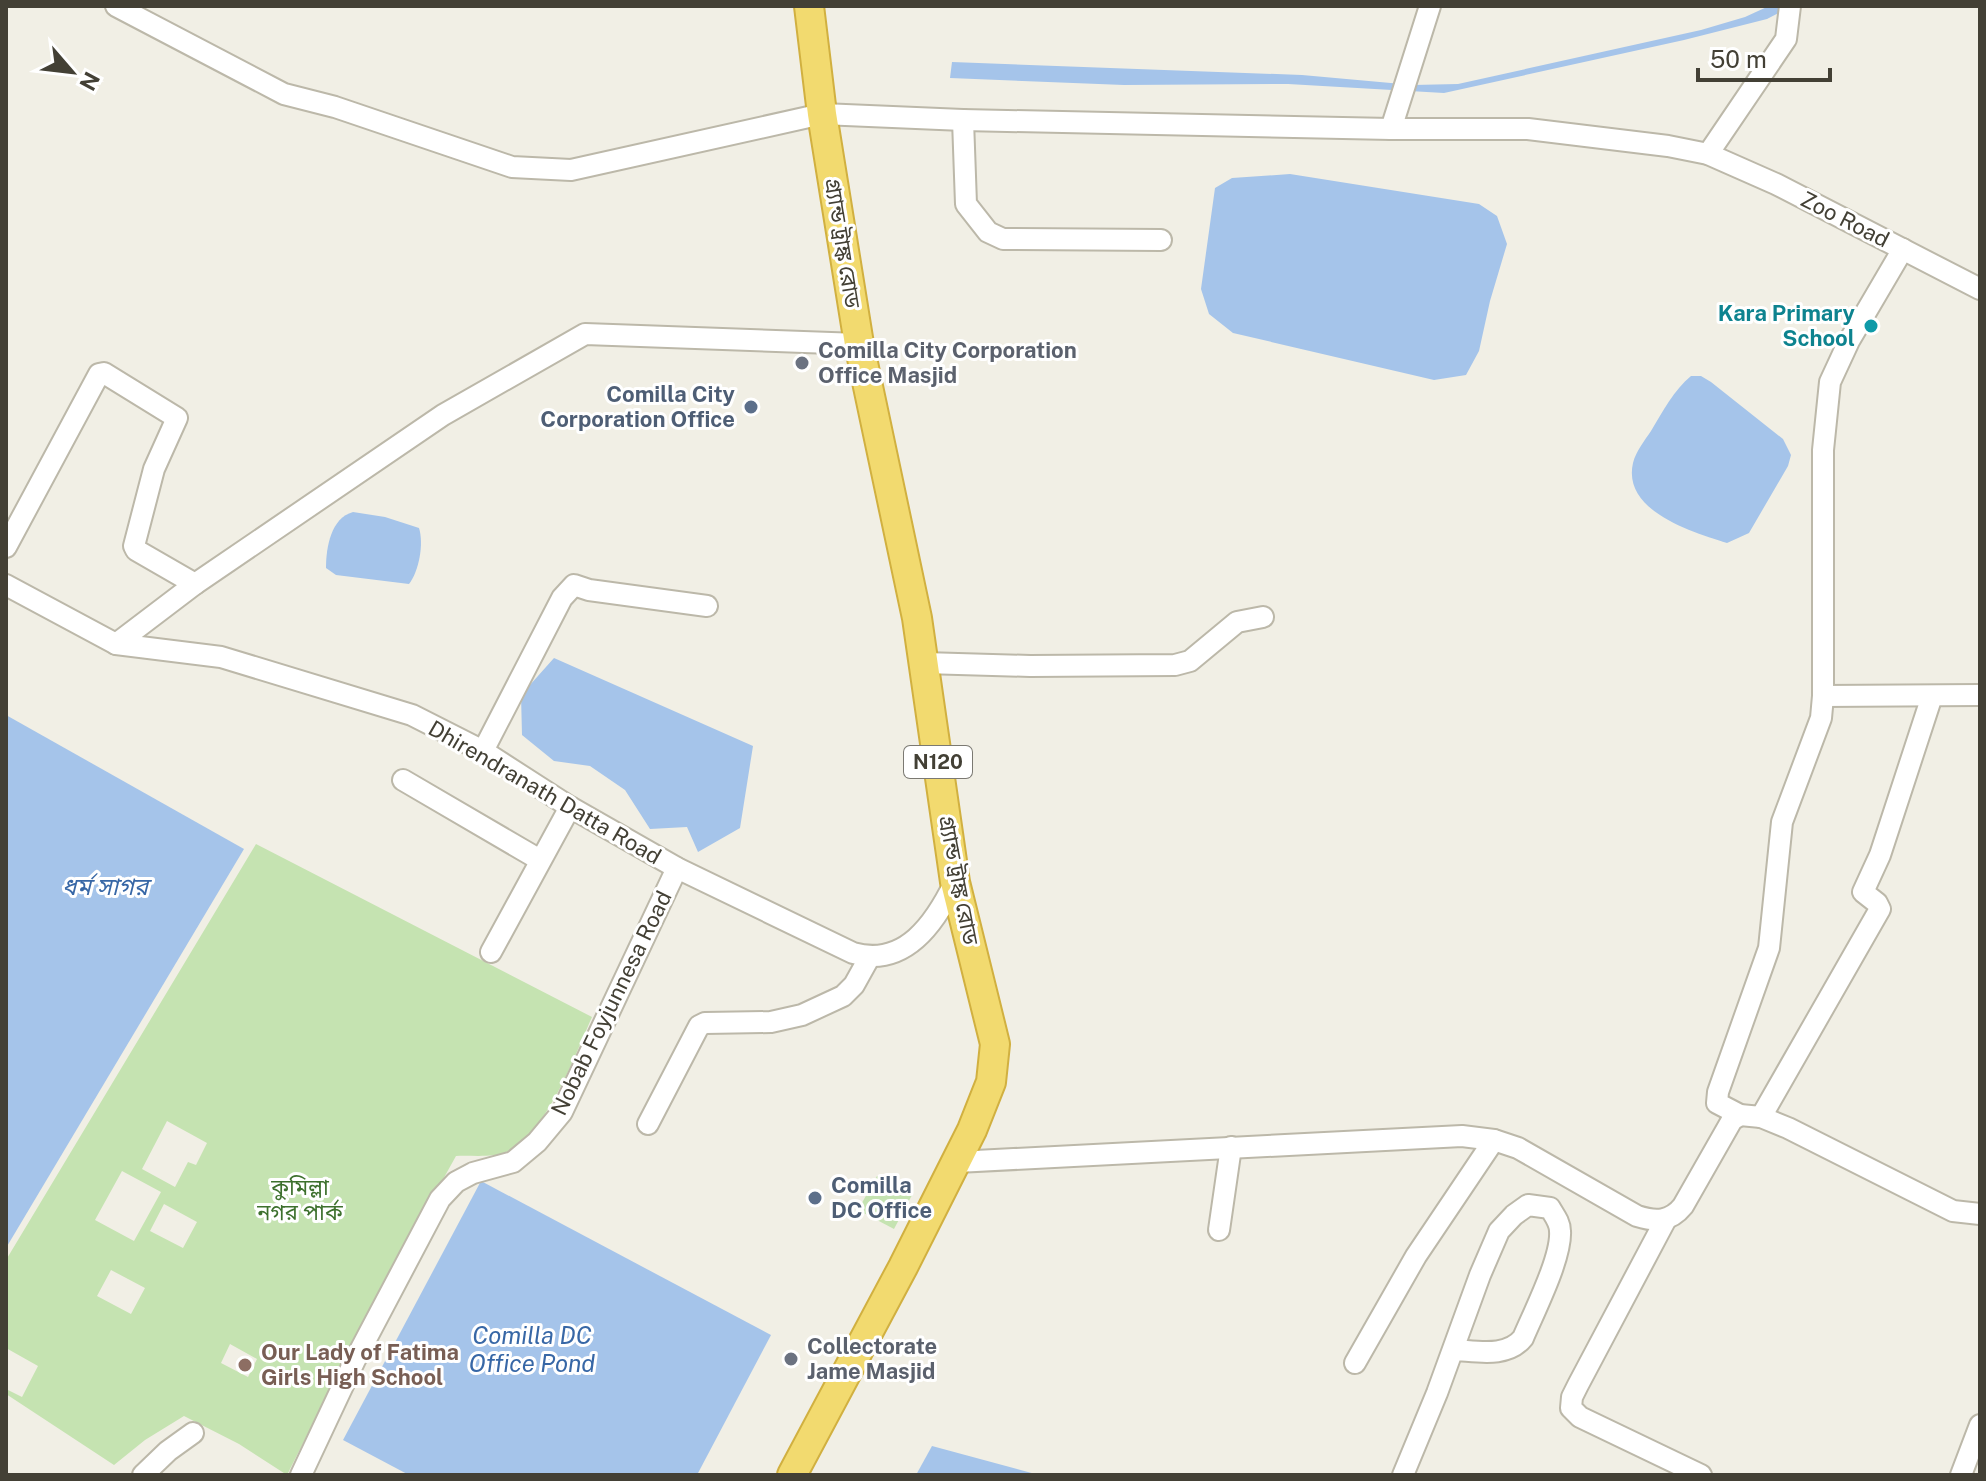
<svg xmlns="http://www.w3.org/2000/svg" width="1986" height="1481" viewBox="0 0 1986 1481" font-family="'Public Sans','Noto Sans Bengali',sans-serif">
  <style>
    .green { fill: #c5e3b1; fill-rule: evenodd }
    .water { fill: #a5c4ea }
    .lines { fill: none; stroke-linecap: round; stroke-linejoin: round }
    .minor-casing { stroke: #bcb8a9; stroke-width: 24 }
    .highway-casing { stroke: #d1b040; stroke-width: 32 }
    .minor { stroke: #fff; stroke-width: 20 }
    .highway { stroke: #f2da6f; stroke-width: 28 }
    .culture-dot { fill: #0f9aa8; stroke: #fff; stroke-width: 3 }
    .worship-dot { fill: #6b7280; stroke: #fff; stroke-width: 3 }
    .service-dot { fill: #5c6f8a; stroke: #fff; stroke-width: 3 }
    .education-dot { fill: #8d6e63; stroke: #fff; stroke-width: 3 }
    .labels { text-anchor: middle; stroke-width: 6; stroke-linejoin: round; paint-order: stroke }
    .shield { fill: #fff; stroke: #7b7972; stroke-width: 2 }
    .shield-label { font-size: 20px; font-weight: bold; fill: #434035 }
    .street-label { font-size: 22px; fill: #434035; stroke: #fff }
    .culture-label { font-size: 22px; font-weight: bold; fill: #0d838f; stroke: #fff; text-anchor: end }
    .worship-label { font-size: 22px; font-weight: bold; fill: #5b616d; stroke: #fff; text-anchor: start }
    .service-label { font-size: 22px; font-weight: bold; fill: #4e5e75; stroke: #fff; text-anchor: end }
    .park-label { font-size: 22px; fill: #3d702d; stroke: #fff }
    .education-label { font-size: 22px; font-weight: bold; fill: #785e54; stroke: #fff; text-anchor: start }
    .water-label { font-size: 24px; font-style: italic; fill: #3767a6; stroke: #fff }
  </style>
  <rect width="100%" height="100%" fill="#f1efe5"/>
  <g class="green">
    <path d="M256 844 592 1017C574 1057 548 1132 506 1152 494 1158 470 1155 456 1156L367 1316 287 1475 239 1444 184 1416 145 1440 114 1465 6 1394V1389L22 1397 38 1366 6 1348V1260ZM167 1121 207 1143 196 1165 188 1162 175 1187 142 1169ZM122 1171 161 1192 134 1241 95 1220ZM164 1204 197 1222 183 1248 150 1231ZM111 1270 145 1288 131 1314 97 1296ZM230 1344 257 1359 248 1377 221 1363Z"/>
    <polygon points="877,1176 912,1195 894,1229 858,1210"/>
  </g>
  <g class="water">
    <polygon points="1769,6 1792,6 1767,19 1684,40 1444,93 1288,84 1124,85 950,78 952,62 1302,75 1413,85 1458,84 1701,30 1745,17"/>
    <polygon points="1290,174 1479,204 1497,216 1507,244 1490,301 1479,351 1466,375 1434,380 1233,333 1209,314 1201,289 1215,188 1232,178"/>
    <path d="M1691 376H1701L1711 382 1783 439 1791 455 1788 466 1749 533 1727 543C1692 532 1622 511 1633 463 1636 451 1645 440 1651 431 1663 411 1674 390 1691 376Z"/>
    <path d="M353 512 385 517 419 528C424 544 419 571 409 584L336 575 326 568C326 547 331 518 353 512Z"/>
    <polygon points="554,658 753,746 740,828 698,852 687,827 650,829 625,790 590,766 554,761 522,735 521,695"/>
    <polygon points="6,715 244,849 6,1248"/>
    <polygon points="481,1181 771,1335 697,1475 409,1475 343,1440"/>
    <polygon points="932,1446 1039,1475 916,1475"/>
  </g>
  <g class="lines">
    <g class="minor-casing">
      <g id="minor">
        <polyline points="116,6 284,94 335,107 512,167 571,170 822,114 963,120 1391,129 1528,129 1668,146 1708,154 1776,184 1980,289"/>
        <polyline points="963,120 966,204 988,232 1003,239 1161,240"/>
        <polyline points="1391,129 1430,6"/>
        <polyline points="1708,154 1786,39 1790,6"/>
        <polyline points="1903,249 1849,341 1830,382 1823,450 1823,696 1821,718 1782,822 1769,948 1718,1092 1717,1103 1740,1115 1761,1117 1788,1128 1953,1211 1980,1214"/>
        <polyline points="6,547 99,374 104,373 177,418 154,469 134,546 136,550 195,584"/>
        <path d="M6 585 116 644 221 657 412 715 483 751 570 807 677 868 853 953C905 968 935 923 955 882"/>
        <polyline points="116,644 195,584 443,415 585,334 859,344"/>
        <polyline points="924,663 1030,666 1175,665 1190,661 1237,622 1263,617"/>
        <polyline points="1823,696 1980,695"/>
        <polyline points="483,751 562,598 574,585 589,590 707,606"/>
        <polyline points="403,780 540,860"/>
        <polyline points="491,952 570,807"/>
        <polyline points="1761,1117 1880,909 1877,903 1863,892 1880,855 1932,696"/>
        <polyline points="648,1124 699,1026 705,1023 771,1022 802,1015 843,996 854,985 869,958"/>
        <path d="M957 1162 1462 1136 1494 1140 1518 1148 1637 1216C1656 1222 1670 1222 1683 1206L1732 1120 1740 1115"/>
        <polyline points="1666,1219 1578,1385 1572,1397 1571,1408 1580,1417 1701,1475"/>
        <polyline points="1219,1230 1231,1147"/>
        <polyline points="1355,1363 1416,1256 1494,1140"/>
        <polyline points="143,1475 168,1451 193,1433"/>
        <polyline points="301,1475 355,1360 440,1199 456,1182 473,1173 513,1162 537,1142 562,1112 677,868"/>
        <path d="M1403 1475 1437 1393 1480 1275 1499 1231 1514 1215 1528 1205 1550 1208C1554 1215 1560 1222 1560 1231 1562 1257 1534 1312 1523 1338 1507 1358 1477 1351 1454 1350"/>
        <polyline points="1961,1475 1980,1425"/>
      </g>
    </g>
    <g class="highway-casing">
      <polyline id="highway" points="792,1475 903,1267 972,1130 991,1082 995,1044 955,882 917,618 859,344 822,114 809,6"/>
    </g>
    <use href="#minor" class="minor"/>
    <use href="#highway" class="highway"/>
  </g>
  <circle class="culture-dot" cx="1871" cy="326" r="8"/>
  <g class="worship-dot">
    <circle cx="802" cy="363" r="8"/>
    <circle cx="791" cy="1359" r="8"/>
  </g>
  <g class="service-dot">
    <circle cx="751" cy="407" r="8"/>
    <circle cx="815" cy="1198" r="8"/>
  </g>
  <circle class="education-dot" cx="245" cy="1365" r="8"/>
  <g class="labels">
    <rect class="shield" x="904" y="746" width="68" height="32" rx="6"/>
    <g class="shield-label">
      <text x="938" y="769">N120</text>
    </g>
    <g class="street-label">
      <text transform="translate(1845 219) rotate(27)" y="8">Zoo Road</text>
      <text transform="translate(843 243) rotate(81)" y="8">গ্র্যান্ড ট্রাঙ্ক রোড</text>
      <text transform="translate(545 792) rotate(30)" y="8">Dhirendranath Datta Road</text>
      <text transform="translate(959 880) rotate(79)" y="8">গ্র্যান্ড ট্রাঙ্ক রোড</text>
      <text transform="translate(611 1003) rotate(-64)" y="8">Nobab Foyjunnesa Road</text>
    </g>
    <g class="culture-label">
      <text x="1855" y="321">Kara Primary<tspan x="1855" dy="25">School</tspan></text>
    </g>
    <g class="worship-label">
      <text x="818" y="358">Comilla City Corporation<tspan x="818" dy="25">Office Masjid</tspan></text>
      <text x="807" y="1354">Collectorate<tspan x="807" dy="25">Jame Masjid</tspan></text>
    </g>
    <g class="service-label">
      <text x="735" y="402">Comilla City<tspan x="735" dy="25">Corporation Office</tspan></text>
      <text x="831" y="1193" text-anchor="start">Comilla<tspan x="831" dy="25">DC Office</tspan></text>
    </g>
    <g class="park-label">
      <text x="300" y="1195">কুমিল্লা<tspan x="300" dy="25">নগর পার্ক</tspan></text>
    </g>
    <g class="education-label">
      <text x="261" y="1360">Our Lady of Fatima<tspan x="261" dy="25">Girls High School</tspan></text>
    </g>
    <g class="water-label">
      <text x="105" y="895">ধর্ম সাগর</text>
      <text x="532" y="1344">Comilla DC<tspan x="532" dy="28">Office Pond</tspan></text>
    </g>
  </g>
  <rect width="1986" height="1481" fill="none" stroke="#434035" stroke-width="16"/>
  <g transform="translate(72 72) rotate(118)" stroke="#ffffff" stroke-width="6" paint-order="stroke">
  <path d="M0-6L14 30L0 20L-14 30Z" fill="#434035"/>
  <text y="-12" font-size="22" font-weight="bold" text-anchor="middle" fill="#434035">N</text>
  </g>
  <path d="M1698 68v12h132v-12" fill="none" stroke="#434035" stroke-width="4"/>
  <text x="1710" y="68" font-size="24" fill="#434035" stroke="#ffffff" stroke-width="6" paint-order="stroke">50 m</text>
</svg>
